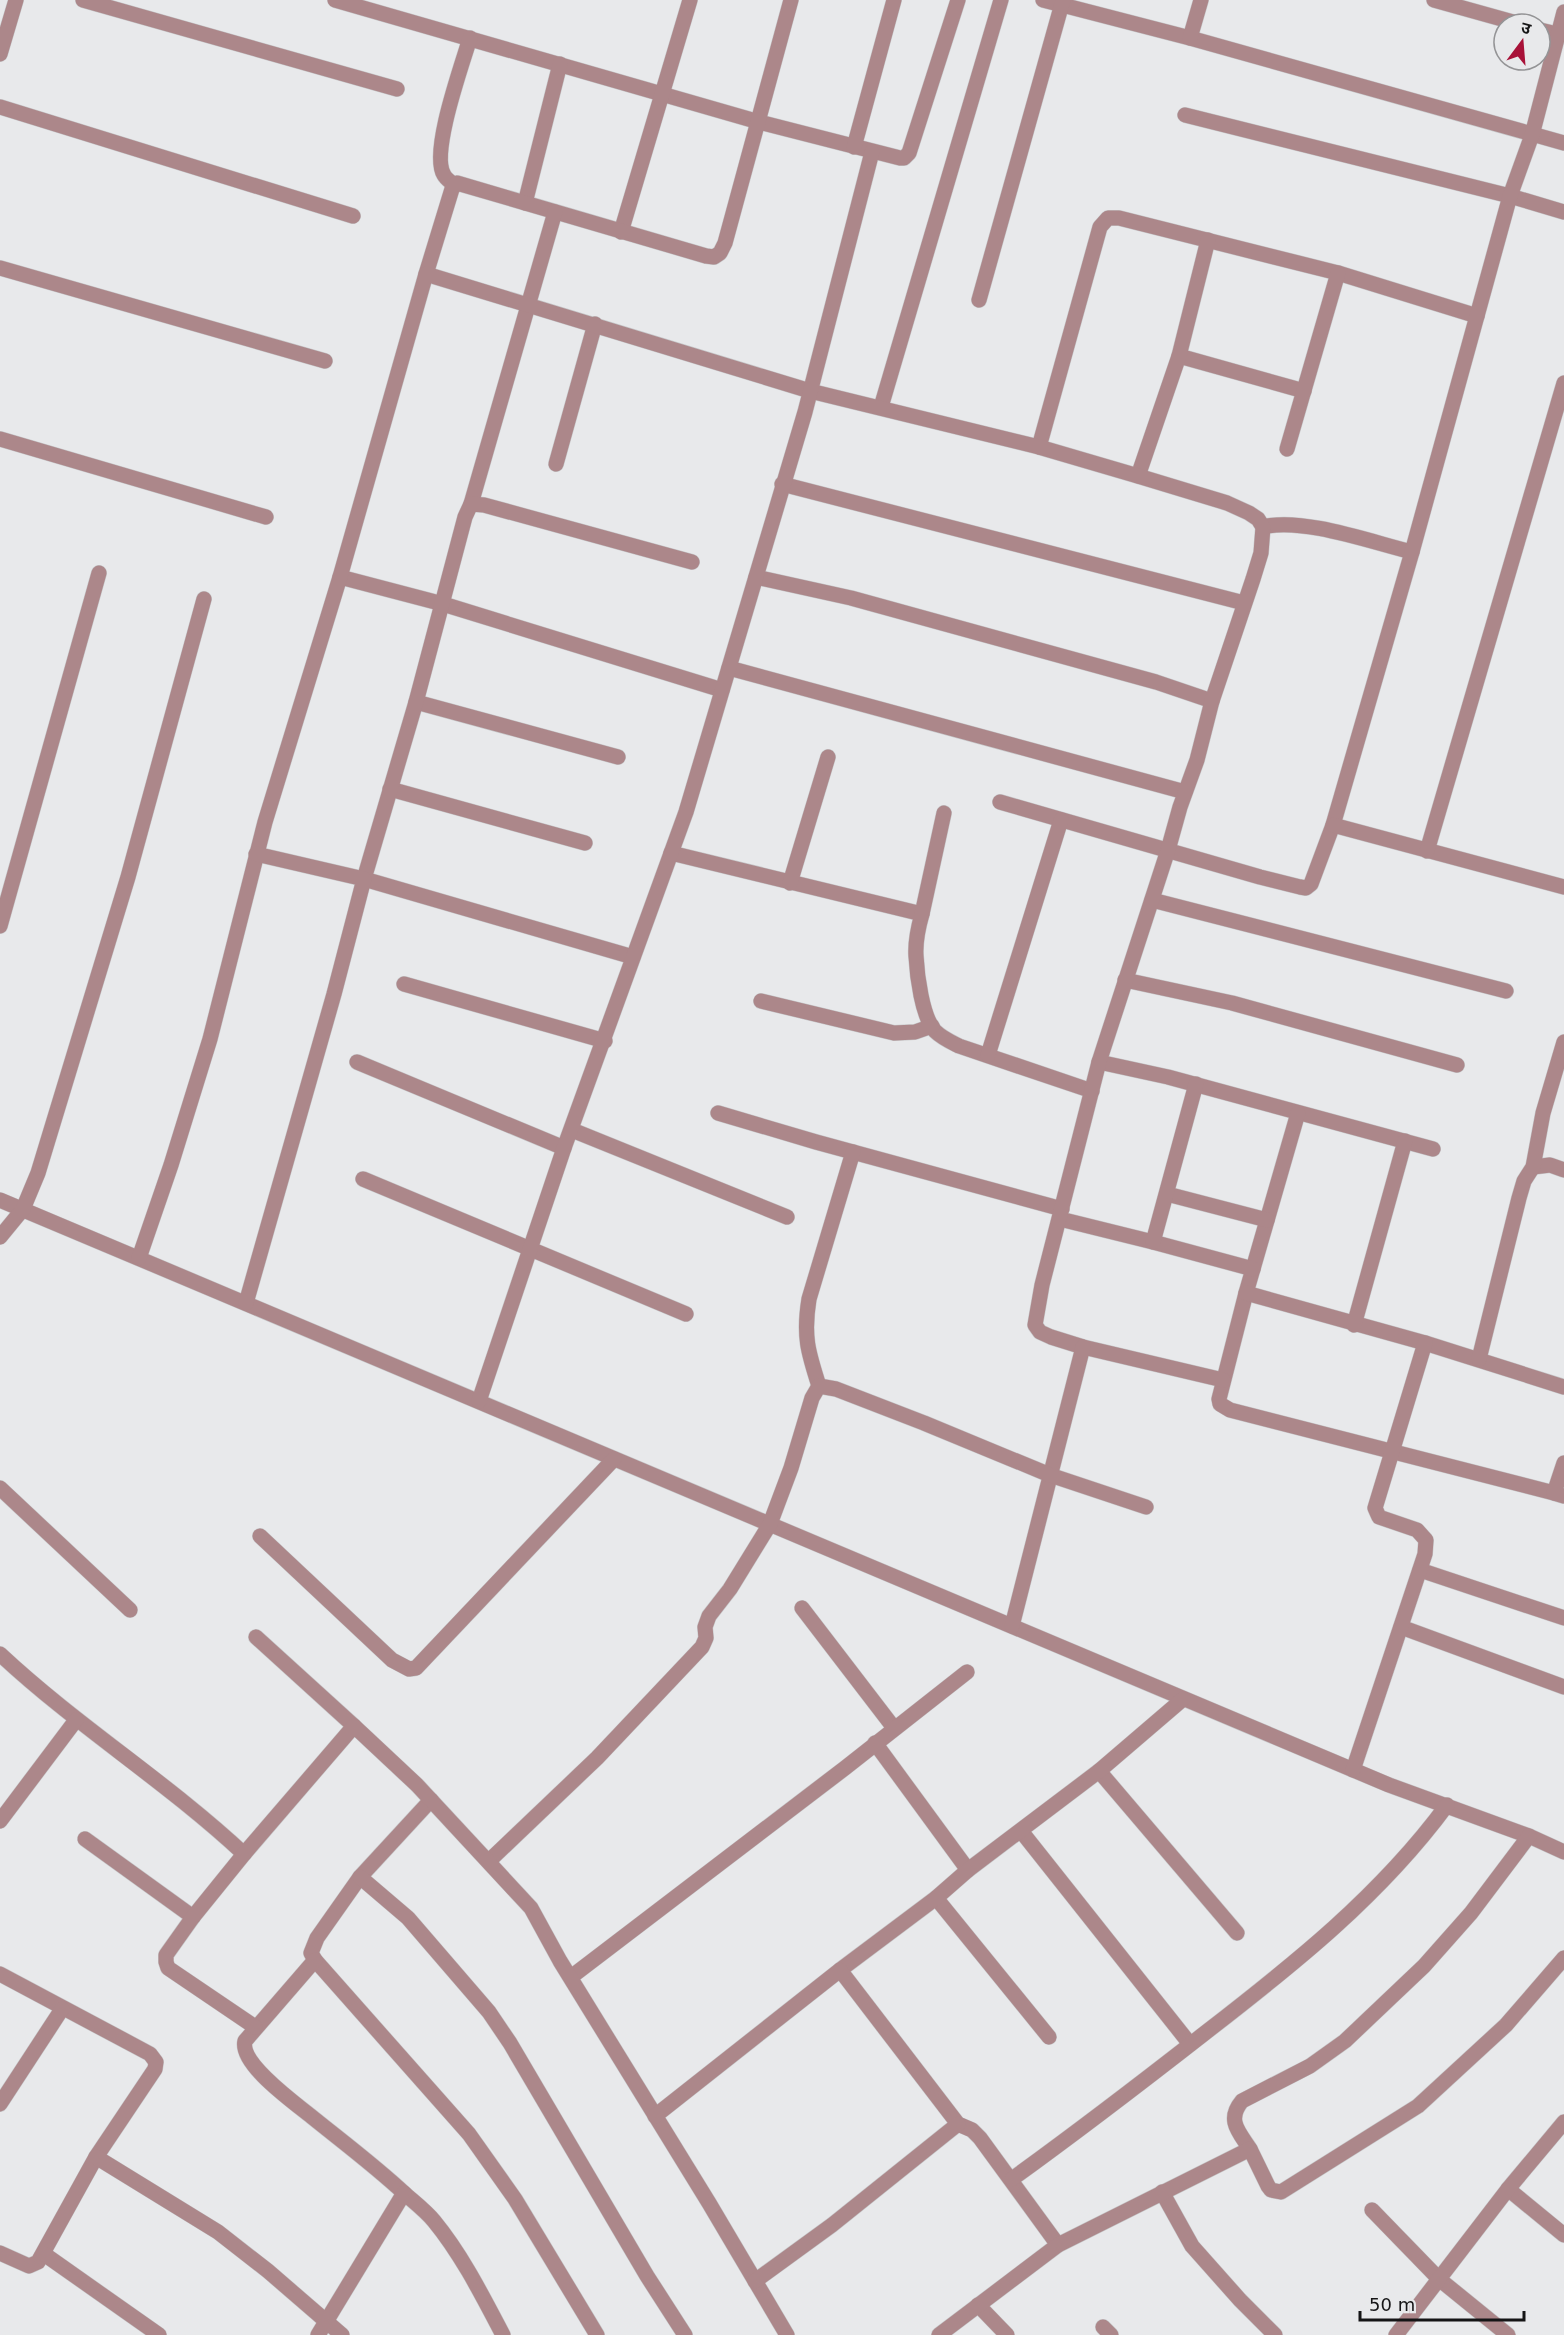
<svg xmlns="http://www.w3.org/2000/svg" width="1564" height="2335" viewBox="0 0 1564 2335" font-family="'DejaVu Sans','Noto Sans Devanagari',sans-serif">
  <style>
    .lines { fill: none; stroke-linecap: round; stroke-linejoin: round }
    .minor-casing { stroke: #c6c7c9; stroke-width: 16 }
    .minor { stroke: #ac878a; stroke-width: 15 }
  </style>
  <rect width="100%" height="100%" fill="#e8e9eb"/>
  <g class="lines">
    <g class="minor-casing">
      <g id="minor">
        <polyline points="83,0 397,89"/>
        <polyline points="335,0 759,122 900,158 904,158 909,153 958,0"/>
        <polyline points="1043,0 1190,38 1564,143"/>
        <polyline points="1434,0 1520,24"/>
        <polyline points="1540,30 1557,34"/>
        <polyline points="1190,38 1201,0"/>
        <polyline points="0,54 16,0"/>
        <polyline points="0,107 353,216"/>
        <polyline points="1185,115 1510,196 1564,212"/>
        <polyline points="854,147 894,0"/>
        <path d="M454 185C451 182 446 179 444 175 430 153 462 65 470 38"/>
        <polyline points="525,203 560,64"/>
        <polyline points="621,232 690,0"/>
        <polyline points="0,268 325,361"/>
        <polyline points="426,274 452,189 457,183 706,256 714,257 720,253 725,243 791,0"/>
        <polyline points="979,300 1063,0"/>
        <polyline points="1179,356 1304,391"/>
        <polyline points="881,407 1001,0"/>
        <polyline points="0,439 266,517"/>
        <polyline points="1039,447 1100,227 1108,218 1119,218 1338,273 1477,316"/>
        <polyline points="1287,449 1338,273"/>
        <polyline points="556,464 595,324"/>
        <polyline points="1138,476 1179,356 1208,240"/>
        <polyline points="782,484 1244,603"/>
        <polyline points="471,504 555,212"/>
        <path d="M1263 527C1302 517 1371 542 1412 552"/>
        <polyline points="340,577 443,604 722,690"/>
        <polyline points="756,577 851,598 1156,682 1212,701"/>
        <polyline points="729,668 1185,792"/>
        <polyline points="416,702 618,757"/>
        <polyline points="390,789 585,843"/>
        <polyline points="1000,802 1260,877 1300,887 1306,888 1311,884 1333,825 1412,552 1510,196 1532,135 1564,12"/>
        <polyline points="1333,825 1564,887"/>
        <polyline points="1427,851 1564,383"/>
        <path d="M671 853 922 914C918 928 915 941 916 956 917 975 922 1017 935 1031 942 1038 951 1042 959 1046L1092 1091"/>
        <polyline points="790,883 828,757"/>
        <polyline points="1152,900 1506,991"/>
        <polyline points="922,914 944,813"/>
        <polyline points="0,926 99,573"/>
        <polyline points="633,957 364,879 416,702 465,517 471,504 484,505 692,562"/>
        <polyline points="1125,980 1232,1003 1457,1065"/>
        <polyline points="404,984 605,1041"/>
        <polyline points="761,1001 894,1033 915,1032 932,1026"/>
        <polyline points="988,1055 1061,820"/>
        <polyline points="357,1062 564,1148"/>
        <polyline points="1099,1062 1168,1077 1433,1149"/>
        <polyline points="718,1113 816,1142 1062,1209"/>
        <polyline points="1298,1113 1246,1293 1219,1399 1220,1404 1230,1410 1554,1493"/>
        <polyline points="572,1130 787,1217"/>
        <polyline points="1533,1167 1550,1165 1564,1170"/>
        <polyline points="363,1179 686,1314"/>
        <polyline points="1167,1194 1267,1220"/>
        <polyline points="0,1200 1389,1785 1529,1836 1564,1852"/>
        <polyline points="1060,1219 1153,1242 1253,1269"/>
        <polyline points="0,1237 23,1209 38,1173 128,877 204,599"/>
        <polyline points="1153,1242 1196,1084"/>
        <polyline points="139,1258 171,1165 210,1039 265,822 340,577 426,274 810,391 1039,447 1138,476 1227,503 1249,513 1258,519 1263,527 1261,553 1253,579 1212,701 1197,760 1180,807 1168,850 1099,1062 1042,1285 1035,1325 1040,1332 1051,1337 1083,1347 1223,1380"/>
        <polyline points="1246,1293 1425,1343 1564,1387"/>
        <polyline points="246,1303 334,994 364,879 256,854"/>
        <polyline points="1354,1325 1405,1141"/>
        <polyline points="1479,1359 1519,1198 1524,1181 1533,1167 1543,1113 1564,1042"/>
        <path d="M819 1386C808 1352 803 1336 809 1299L853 1152"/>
        <polyline points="479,1401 564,1148 686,812 805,412 872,152"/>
        <polyline points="1564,1463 1554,1493 1564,1496"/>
        <polyline points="0,1488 130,1610"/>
        <polyline points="260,1536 392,1660 409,1669 416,1668 614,1459"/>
        <polyline points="1420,1570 1564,1618"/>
        <polyline points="802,1608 894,1728"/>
        <polyline points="1012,1626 1083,1347"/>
        <polyline points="1401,1627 1564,1687"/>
        <polyline points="256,1637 354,1726"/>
        <path d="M0 1654C77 1726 167 1782 244 1854"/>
        <polyline points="875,1743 968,1870"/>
        <polyline points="1353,1770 1425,1554 1426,1540 1417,1530 1379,1517 1375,1508 1425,1343"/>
        <polyline points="1099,1771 1237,1933"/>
        <polyline points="431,1800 360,1877 317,1938 311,1953 315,1960 469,2134 515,2199 597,2335"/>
        <polyline points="0,1821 76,1720"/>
        <polyline points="1021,1831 1190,2044"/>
        <polyline points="85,1839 193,1917"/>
        <polyline points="489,1861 597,1758 702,1647 706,1638 705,1627 709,1616 730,1589 770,1524 791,1468 812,1398 819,1386 836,1389 924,1423 1050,1475 1146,1507"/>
        <polyline points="360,1877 408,1918 489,2012 510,2043 647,2276 685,2335"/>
        <polyline points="936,1898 1049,2037"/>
        <path d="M315 1960 245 2041C239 2064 295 2103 312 2117 343 2142 375 2166 404 2193 414 2202 426 2211 434 2221 462 2255 483 2297 503 2335"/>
        <polyline points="840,1970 936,1898 968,1870 1099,1771 1183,1699"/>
        <polyline points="0,1974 150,2054 156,2062 155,2069 96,2157 38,2262 29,2266 0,2253"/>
        <polyline points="571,1977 845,1768 967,1672"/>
        <polyline points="255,2027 168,1968 166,1962 166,1955 193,1917 244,1854 354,1726 417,1785 531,1908 560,1961 709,2203 787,2335"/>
        <polyline points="0,2104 62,2009"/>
        <polyline points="655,2116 840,1970 958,2124 972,2130 980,2138 1058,2245"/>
        <path d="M1250 2149C1239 2132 1226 2120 1242 2101L1310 2066 1345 2041 1424 1966 1471 1913 1529 1836"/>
        <polyline points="96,2157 218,2232 268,2271 342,2335"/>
        <path d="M1012 2179C1077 2132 1141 2083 1205 2033 1293 1965 1380 1896 1447 1805"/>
        <polyline points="1508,2189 1564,2235"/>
        <polyline points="1162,2192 1192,2246 1240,2300 1275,2335"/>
        <polyline points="1372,2210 1439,2279 1508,2335"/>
        <polyline points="44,2254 159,2335"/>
        <polyline points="755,2281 832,2225 958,2124"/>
        <polyline points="978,2305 1007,2335"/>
        <polyline points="1103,2327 1111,2335"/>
        <polyline points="318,2335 404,2193"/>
        <polyline points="939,2335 1058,2245 1250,2149 1268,2186 1271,2190 1281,2192 1418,2106 1506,2025 1564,1958"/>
        <polyline points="1396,2335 1508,2189 1564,2122"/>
      </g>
    </g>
    <use href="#minor" class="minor"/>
  </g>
  <g transform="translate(1522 42) rotate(16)"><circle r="28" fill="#e8e9eb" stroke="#949496" stroke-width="1.5"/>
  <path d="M0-4.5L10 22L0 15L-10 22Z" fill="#a81138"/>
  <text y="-9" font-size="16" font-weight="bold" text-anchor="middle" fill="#151516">उ</text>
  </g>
  <path d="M1360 2311v9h164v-9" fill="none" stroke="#151516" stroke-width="3"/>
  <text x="1369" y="2311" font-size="18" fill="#151516" stroke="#e8e9eb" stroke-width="4.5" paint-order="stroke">50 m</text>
</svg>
